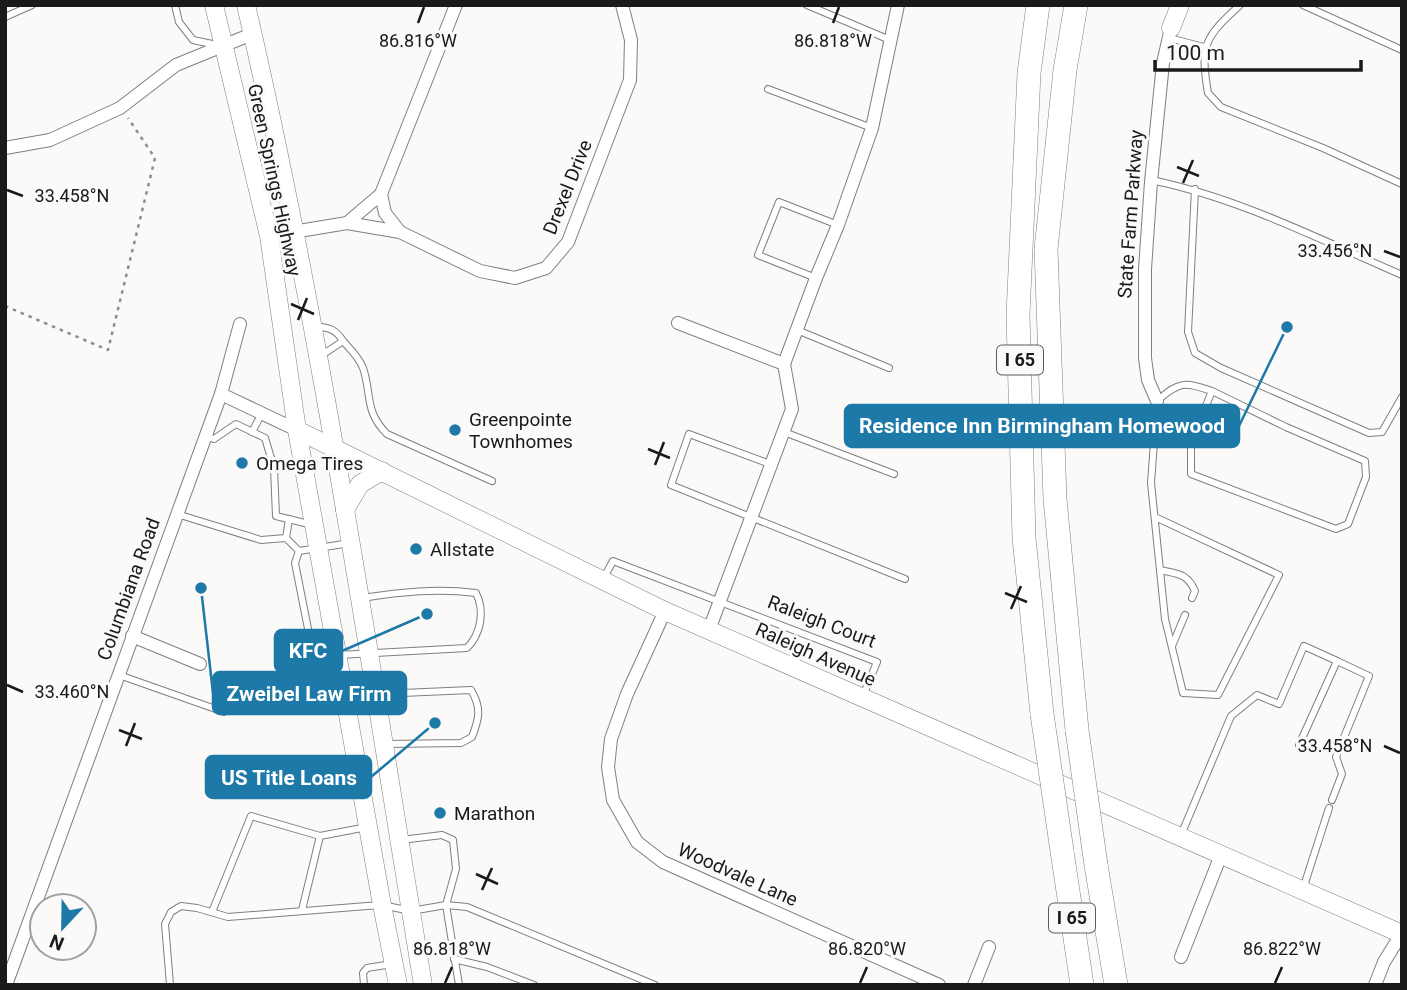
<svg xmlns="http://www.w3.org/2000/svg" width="1407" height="990" viewBox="0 0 1407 990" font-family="Roboto,sans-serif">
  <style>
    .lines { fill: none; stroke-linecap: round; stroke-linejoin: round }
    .lane-casing { stroke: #817e7e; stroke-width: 8 }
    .street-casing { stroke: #817e7e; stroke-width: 14 }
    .secondary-casing { stroke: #817e7e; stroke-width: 19 }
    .highway-casing { stroke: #817e7e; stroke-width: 24 }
    .path { stroke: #8e8c8c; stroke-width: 2.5; stroke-dasharray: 3.5 5; stroke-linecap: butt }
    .lane { stroke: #fff; stroke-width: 6 }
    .street { stroke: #fff; stroke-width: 12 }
    .secondary { stroke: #fff; stroke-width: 18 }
    .highway { stroke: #fff; stroke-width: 23 }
    .highway-bridge-casing { stroke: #817e7e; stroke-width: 24; stroke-linecap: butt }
    .highway-bridge { stroke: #fff; stroke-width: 23 }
    .ticks { fill: none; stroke: #1b1a1a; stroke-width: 2.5 }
    .poi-dot { fill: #1d79a7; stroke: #fcf9f9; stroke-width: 2.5 }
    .labels { text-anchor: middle; stroke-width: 6; stroke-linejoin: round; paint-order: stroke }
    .shield { fill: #fcf9f9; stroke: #5e5d5d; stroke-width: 2 }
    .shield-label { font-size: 18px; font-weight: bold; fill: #1b1a1a }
    .street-label { font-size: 19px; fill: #1b1a1a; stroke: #fcf9f9 }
    .poi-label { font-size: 19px; fill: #1b1a1a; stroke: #fcf9f9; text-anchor: start }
    .ticks-label { font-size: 18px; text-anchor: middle; fill: #1b1a1a; stroke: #fcf9f9; stroke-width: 6; stroke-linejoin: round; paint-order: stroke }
    .leader { fill: none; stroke: #1d79a7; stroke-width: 2.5 }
    .callout-dot { fill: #1d79a7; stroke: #fcf9f9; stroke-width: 2.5 }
    .callout { fill: #1d79a7; stroke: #1d79a7; stroke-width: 2.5 }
    .callout-label { font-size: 21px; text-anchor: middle; font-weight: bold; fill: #fff }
  </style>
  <rect width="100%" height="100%" fill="#fcf9f9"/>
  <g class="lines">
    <g class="lane-casing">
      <g id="lane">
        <polyline points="175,5 179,22 193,40 217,45"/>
        <polyline points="807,5 890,40"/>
        <path d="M1240 5C1204 38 1200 45 1208 93L1221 107 1323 148 1402 184"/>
        <polyline points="1303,5 1402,50"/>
        <polyline points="5,17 32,5"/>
        <polyline points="1169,38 1204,47"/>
        <polyline points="768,89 872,128"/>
        <path d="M1151 180C1239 198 1319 239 1402 275"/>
        <polyline points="1195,189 1188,332 1195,353 1221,368 1369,433 1382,432 1402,397"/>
        <polyline points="816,278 758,255 779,202 838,225"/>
        <path d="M316 326C329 328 336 329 343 341L322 355"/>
        <polyline points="797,330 889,368"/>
        <path d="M343 341C350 349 359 357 363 368 372 394 364 411 387 434L492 481"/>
        <polyline points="252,432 262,413"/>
        <polyline points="784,432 894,474"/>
        <polyline points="205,436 214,439 236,424 265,438 274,468"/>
        <polyline points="770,464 689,434 671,485 905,579"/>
        <polyline points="301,467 274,468 276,516 313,525"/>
        <polyline points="177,514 261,540 286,538"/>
        <path d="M1155 517 1279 575 1218 695 1183 693 1165 619 1151 483 1157 401C1180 381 1184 382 1212 391L1191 442V474L1336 529 1348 524 1366 477 1365 461 1286 427 1212 391"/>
        <polyline points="289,519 286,538 299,551 350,543"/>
        <path d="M299 551 295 563 314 659 338 655 467 648C481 634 485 611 476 593 437 588 401 592 362 598"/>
        <path d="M1160 570C1178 574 1187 573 1195 591L1192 598"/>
        <polyline points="603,579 613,561 877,662 863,696"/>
        <polyline points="1172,646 1185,615"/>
        <polyline points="119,675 224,712"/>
        <path d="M379 694 471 690C482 708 479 719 472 737L461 743 385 744"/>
        <polyline points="1332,800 1342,774 1336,757 1369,676 1337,661"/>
        <polyline points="1181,835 1231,716 1257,695 1279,704 1304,646 1337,661 1299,745"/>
        <polyline points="320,836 367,827"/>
        <polyline points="401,840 442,835 453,840 456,869 446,905 459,985"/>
        <polyline points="1303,889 1329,808"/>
        <polyline points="212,912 251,816 320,836 302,910"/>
        <polyline points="454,959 487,967 534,985"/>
        <polyline points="170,985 165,924 171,912 181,906 197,908 228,917 367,906 382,905 411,911 446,905 467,907 655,985"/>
        <polyline points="364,985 363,973 367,968 392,964"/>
      </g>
    </g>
    <g class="street-casing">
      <g id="street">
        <polyline points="456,5 381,194 385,213 400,232 480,271 515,278 546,268 568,242 630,80 631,40 622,5"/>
        <polyline points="5,148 50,140 120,108 176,65 252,34"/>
        <polyline points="347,223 400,232"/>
        <polyline points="269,236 347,223 381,194"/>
        <polyline points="678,323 784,364 792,409 709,630"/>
        <polyline points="784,364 816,278 838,225 872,128 898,5"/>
        <polyline points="221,394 297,430"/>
        <polyline points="1157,401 1148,380 1145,358 1145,269 1151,182 1163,63 1171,28"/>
        <polyline points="665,611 627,694 611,739 608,767 613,800 637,842 663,862 939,985"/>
        <polyline points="132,636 200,664"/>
        <polyline points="1181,957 1221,855"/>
        <polyline points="6,985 221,394 240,324"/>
        <polyline points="974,985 989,947"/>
        <polyline points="1375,985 1384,962 1402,933"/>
      </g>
    </g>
    <g class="secondary-casing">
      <g id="secondary">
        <polyline points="214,5 269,236 297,430 382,905 398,985"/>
        <path d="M246 5C321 328 369 658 423 985"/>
        <polyline points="1171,28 1180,5"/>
        <polyline points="297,430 665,611 1402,934"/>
        <polyline points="345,510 360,484 382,471"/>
      </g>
    </g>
    <g class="highway-casing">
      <g id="highway">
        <polyline points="1038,5 1029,73 1018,315 1024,538 1042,714"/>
        <polyline points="1076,5 1065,70 1046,249 1055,499 1077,730"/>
        <polyline points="1062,851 1082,985"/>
        <polyline points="1096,865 1116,985"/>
      </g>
    </g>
    <polyline class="path" points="5,306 108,350 155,158 128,118"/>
    <use href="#lane" class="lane"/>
    <use href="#street" class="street"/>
    <use href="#secondary" class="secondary"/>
    <use href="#highway" class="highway"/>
    <g class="highway-bridge-casing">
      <g id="highway-bridge">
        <polyline points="1042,714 1062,851"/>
        <polyline points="1077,730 1096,865"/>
      </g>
    </g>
    <use href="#highway-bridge" class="highway-bridge"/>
  </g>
  <path class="ticks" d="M418 23 424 7M833 23 839 7M1177 167 1199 176M1183 183 1193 160M7 190 23 196M1384 251 1400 257M291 304 314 314M298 320 307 298M648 449 670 458M655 465 664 442M1005 593 1027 602M1011 609 1021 586M7 685 23 692M119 730 142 739M126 746 135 723M1384 746 1400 753M476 874 498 884M482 890 492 868M445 983 452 967M860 983 867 967M1275 983 1282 967"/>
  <g class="poi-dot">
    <circle cx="455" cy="430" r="7"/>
    <circle cx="242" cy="463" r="7"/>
    <circle cx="416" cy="549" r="7"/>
    <circle cx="440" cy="813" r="7"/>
  </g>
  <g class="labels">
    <g class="shield">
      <rect x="997" y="345.5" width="46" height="29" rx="5"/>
      <rect x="1049" y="903.5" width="46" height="29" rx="5"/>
    </g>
    <g class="shield-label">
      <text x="1020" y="366">I 65</text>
      <text x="1072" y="924">I 65</text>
    </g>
    <g class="street-label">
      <text transform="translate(275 180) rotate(78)" y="7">Green Springs Highway</text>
      <text transform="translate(567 187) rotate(-68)" y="7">Drexel Drive</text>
      <text transform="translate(1130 214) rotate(-86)" y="7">State Farm Parkway</text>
      <text transform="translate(128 589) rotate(-70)" y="7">Columbiana Road</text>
      <text transform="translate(822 621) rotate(21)" y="7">Raleigh Court</text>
      <text transform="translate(816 654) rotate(24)" y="7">Raleigh Avenue</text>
      <text transform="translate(738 874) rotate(24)" y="7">Woodvale Lane</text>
    </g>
    <g class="poi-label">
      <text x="469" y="426">Greenpointe<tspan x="469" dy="22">Townhomes</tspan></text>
      <text x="256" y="470">Omega Tires</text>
      <text x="430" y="556">Allstate</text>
      <text x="454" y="820">Marathon</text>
    </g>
  </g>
  <g class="ticks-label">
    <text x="418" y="47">86.816°W</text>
    <text x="833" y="47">86.818°W</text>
    <text x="72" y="202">33.458°N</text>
    <text x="1335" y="257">33.456°N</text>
    <text x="72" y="698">33.460°N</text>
    <text x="1335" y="752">33.458°N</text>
    <text x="452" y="955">86.818°W</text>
    <text x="867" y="955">86.820°W</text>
    <text x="1282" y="955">86.822°W</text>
  </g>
  <path class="leader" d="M1287 327L1239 426M427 614L342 651M201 588L213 693M435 723L371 777"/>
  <g class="callout-dot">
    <circle cx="1287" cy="327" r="7"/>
    <circle cx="427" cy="614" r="7"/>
    <circle cx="201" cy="588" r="7"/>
    <circle cx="435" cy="723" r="7"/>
  </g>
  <g class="callout">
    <rect x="845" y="405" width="394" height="42" rx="7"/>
    <rect x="275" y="630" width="67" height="42" rx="7"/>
    <rect x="213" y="672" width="193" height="42" rx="7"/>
    <rect x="206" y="756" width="165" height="42" rx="7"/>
  </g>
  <g class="callout-label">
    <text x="1042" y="433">Residence Inn Birmingham Homewood</text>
    <text x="308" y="658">KFC</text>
    <text x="309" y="701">Zweibel Law Firm</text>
    <text x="289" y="785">US Title Loans</text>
  </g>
  <rect width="1407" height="990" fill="none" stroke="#1b1a1a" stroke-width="14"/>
  <g transform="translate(63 927) rotate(202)"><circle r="33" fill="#fcf9f9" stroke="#a2a0a0" stroke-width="2"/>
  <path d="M0-5L12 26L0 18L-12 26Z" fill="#1d79a7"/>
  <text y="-10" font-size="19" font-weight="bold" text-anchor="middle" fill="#1b1a1a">N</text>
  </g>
  <path d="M1155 60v10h206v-10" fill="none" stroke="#1b1a1a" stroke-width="3.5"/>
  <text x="1166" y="60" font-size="21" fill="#1b1a1a" stroke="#fcf9f9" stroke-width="5" paint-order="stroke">100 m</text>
</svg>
